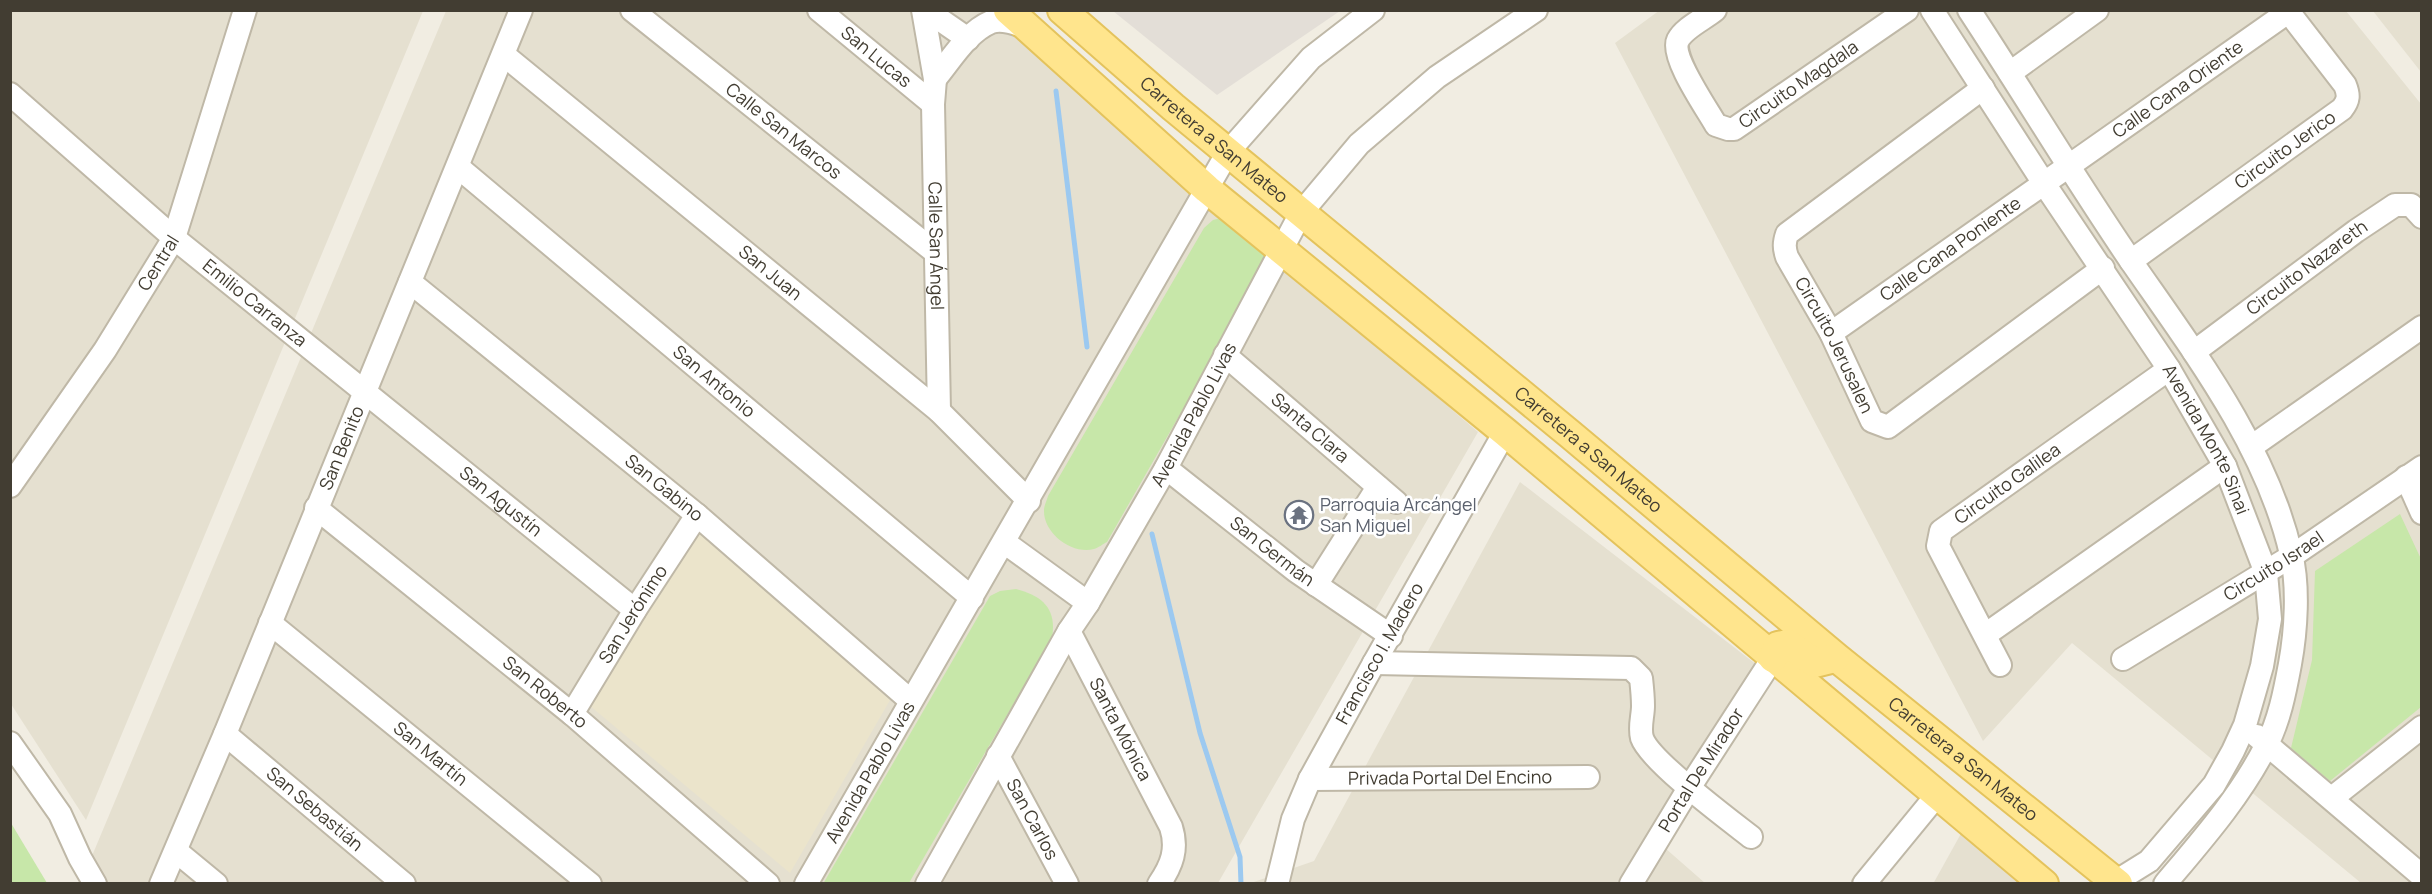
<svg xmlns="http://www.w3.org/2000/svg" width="2432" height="894" viewBox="0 0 2432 894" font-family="Manrope,sans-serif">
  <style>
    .residential { fill: #e5e0d0 }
    .industrial { fill: #e3ded7 }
    .education { fill: #ebe4cb }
    .green { fill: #c7e7a9 }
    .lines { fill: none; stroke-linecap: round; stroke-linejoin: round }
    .stream { stroke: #9cc9f0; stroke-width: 5 }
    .minor-casing { stroke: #bfb8a7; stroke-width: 26 }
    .major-casing { stroke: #e4c35d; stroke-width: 32 }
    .minor { stroke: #fff; stroke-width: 22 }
    .major { stroke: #ffe58d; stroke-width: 28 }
    .labels { text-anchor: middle; stroke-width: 5; stroke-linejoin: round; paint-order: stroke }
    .street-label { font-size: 18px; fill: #423d32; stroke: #fff }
    .worship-label { font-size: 18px; fill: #5b616d; stroke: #fff; text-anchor: start }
  </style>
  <rect width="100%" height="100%" fill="#f1ede2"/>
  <g class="residential">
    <polygon points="1660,10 2346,11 2421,104 2421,883 2361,883 2072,643 1983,741 1615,43"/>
    <polygon points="11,11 423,11 86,820 11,704"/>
    <polygon points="446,11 986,11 1478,432 1218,883 89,884 84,875"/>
    <polygon points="2373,11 2421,11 2421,72"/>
    <polygon points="1520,482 1757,665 1657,841 1705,883 1248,884 1314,861"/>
    <polygon points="1963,830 2026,884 1933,884"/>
  </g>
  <polygon class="industrial" points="1113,11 1340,11 1217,95"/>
  <polygon class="education" points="700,530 890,700 790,873 589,705"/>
  <g class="green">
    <path d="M1221 218 1264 254 1265 263 1259 276 1107 542C1103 544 1098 548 1094 549 1072 555 1043 533 1044 510 1044 506 1047 500 1048 496L1204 228 1213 220Z"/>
    <polygon points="2400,514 2421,559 2421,707 2330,781 2291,748 2312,660 2315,571"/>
    <path d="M1016 589C1043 596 1057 609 1052 638L909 883 823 884 990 596 1000 591Z"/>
    <polygon points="11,823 47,883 11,883"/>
  </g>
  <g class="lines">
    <g class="stream">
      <polyline points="1056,91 1087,347"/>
      <polyline points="1152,534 1200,733 1240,857 1241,884"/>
    </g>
    <g class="minor-casing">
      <g id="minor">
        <path id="s1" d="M632 10 935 252"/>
        <path id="s2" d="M819 10 933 104"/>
        <path id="s3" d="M923 10 935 79 933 104 939 411"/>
        <polyline points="926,10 968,39"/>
        <path id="s4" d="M1715 10C1704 19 1684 28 1678 40 1670 56 1707 109 1716 125L1728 129H1734L1907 10"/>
        <path id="s5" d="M1932 10 2045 185 2169 369 2225 466 2266 573 2270 619 2262 666 2245 725 2233 751 2214 785 2149 861 2112 884"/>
        <path d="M1969 10C2025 95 2076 181 2133 264 2194 352 2267 448 2291 554 2299 586 2296 631 2290 664 2285 691 2279 722 2266 746 2240 797 2202 840 2165 884"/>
        <path id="s6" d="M504 55 939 411 1029 501"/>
        <polyline points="2010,73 2097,10"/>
        <path d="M935 79C951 60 967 32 991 22 1003 18 1017 24 1028 28"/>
        <path id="s7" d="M1983 88 1787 234C1784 243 1784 248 1787 257L1831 333 1872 421 1888 427 2103 268"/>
        <path id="s8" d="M10 94 174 238 635 610"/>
        <path id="s9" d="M458 167 972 598"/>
        <path id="s10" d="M2131 261 2342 109C2349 100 2349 95 2345 85L2287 10"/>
        <path id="s11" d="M410 282 697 515 911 701"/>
        <path id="s12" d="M1831 333 2288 12"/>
        <path id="s13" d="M2194 352 2356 231 2395 205H2411L2422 217"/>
        <path id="s14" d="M1225 355 1396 502"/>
        <polyline points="2251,447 2422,327"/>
        <path id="s15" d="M1166 468 1296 571 1391 636"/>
        <polyline points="2406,477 2422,513"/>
        <path id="s16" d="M10 486 105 350 174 238 245 10"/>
        <path id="s17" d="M316 508 572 714 768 884"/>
        <polyline points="1004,542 1088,603"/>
        <polyline points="1316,585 1378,487"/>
        <path id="s18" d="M270 623 590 884"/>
        <path id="s19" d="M1069 631 1171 827C1178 849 1172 865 1159 884"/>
        <polyline points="1985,635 2225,466"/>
        <path id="s20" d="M2123 659 2292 556 2422 467"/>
        <path d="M1374 663 1631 668 1641 678C1642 687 1643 697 1643 706 1643 716 1639 727 1642 738 1650 761 1728 819 1751 837"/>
        <path id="s21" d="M2000 665 1938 546 1941 531 2169 369"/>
        <path id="s22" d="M572 714 635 610 697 515"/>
        <path id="s23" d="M225 734 404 884"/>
        <polyline points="2257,736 2422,876"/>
        <polyline points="10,743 60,814 80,858 95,884"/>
        <path id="s24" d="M998 756 1067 884"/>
        <path id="s25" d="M1310 779 1588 777"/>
        <polyline points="2332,798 2422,727"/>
        <polyline points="176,851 216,884"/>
        <path id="s26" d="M161 884 225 734 521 10"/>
        <path id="s27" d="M806 884 1228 152 1311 58 1373 10"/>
        <path id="s28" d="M927 884 1069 631 1088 603 1166 468 1301 213 1359 144 1437 77 1536 10"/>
        <path id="s29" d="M1277 884 1293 819 1310 779 1374 663 1505 432"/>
        <path id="s30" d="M1631 884 1689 788 1773 658"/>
        <polyline points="1864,884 1937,795"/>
      </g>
    </g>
    <g class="major-casing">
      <g id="major">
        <polyline points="1008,10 1207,189 1505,432 2044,884"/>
        <path id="s31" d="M1062 10 1173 107 1571 435 1837 658 2118 884"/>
        <polyline points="1773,658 1778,646 1788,644 1815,663 1835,658"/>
      </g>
    </g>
    <use href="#minor" class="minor"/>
    <use href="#major" class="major"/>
  </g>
  <defs>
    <g id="temple-ring" transform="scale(1.5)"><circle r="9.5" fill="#fff" stroke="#6b7280" stroke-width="1.5"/><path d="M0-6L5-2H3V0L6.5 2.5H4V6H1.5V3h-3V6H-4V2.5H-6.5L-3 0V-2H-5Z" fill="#6b7280"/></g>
  </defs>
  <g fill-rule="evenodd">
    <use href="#temple-ring" x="1299" y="515"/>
  </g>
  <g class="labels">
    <g class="street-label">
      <text dy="6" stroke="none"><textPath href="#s2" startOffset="74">San Lucas</textPath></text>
      <text dy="6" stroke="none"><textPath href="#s4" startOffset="240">Circuito Magdala</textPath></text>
      <text dy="6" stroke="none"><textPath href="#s12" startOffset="424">Calle Cana Oriente</textPath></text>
      <text dy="6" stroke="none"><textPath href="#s1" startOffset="194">Calle San Marcos</textPath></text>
      <text dy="6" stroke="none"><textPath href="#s31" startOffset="200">Carretera a San Mateo</textPath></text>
      <text dy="6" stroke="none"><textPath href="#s10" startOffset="190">Circuito Jerico</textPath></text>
      <text dy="6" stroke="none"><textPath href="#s3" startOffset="237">Calle San Ángel</textPath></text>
      <text dy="6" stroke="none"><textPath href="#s12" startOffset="146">Calle Cana Poniente</textPath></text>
      <text dy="6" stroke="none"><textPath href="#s16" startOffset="268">Central</textPath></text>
      <text dy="6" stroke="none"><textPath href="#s13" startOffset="141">Circuito Nazareth</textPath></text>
      <text dy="6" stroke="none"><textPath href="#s6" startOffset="344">San Juan</textPath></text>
      <text dy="6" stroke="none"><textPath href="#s8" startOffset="322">Emilio Carranza</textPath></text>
      <text dy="6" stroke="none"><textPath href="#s7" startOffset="368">Circuito Jerusalen</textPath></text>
      <text dy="6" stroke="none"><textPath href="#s9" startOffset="334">San Antonio</textPath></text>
      <text dy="6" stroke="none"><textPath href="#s28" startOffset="540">Avenida Pablo Livas</textPath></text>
      <text dy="6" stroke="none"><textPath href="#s14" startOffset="112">Santa Clara</textPath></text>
      <text dy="6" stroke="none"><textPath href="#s5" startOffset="510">Avenida Monte Sinai</textPath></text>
      <text dy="6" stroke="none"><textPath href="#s26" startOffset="472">San Benito</textPath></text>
      <text dy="6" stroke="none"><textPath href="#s31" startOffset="686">Carretera a San Mateo</textPath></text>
      <text dy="6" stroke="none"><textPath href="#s21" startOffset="231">Circuito Galilea</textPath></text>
      <text dy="6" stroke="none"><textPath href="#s11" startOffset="327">San Gabino</textPath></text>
      <text dy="6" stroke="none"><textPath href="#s8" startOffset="638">San Agustín</textPath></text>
      <text dy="6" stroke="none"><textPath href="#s15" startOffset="135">San Germán</textPath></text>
      <text dy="6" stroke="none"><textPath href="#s20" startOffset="177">Circuito Israel</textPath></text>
      <text dy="6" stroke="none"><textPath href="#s22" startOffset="117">San Jerónimo</textPath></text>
      <text dy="6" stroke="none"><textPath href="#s29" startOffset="254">Francisco I. Madero</textPath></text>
      <text dy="6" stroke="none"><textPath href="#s17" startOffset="294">San Roberto</textPath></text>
      <text dy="6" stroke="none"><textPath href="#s19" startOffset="111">Santa Mónica</textPath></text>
      <text dy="6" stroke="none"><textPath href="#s18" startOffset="207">San Martín</textPath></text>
      <text dy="6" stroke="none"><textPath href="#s31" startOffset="1172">Carretera a San Mateo</textPath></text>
      <text dy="6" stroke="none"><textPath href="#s30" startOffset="134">Portal De Mirador</textPath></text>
      <text dy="6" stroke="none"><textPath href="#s27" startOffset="129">Avenida Pablo Livas</textPath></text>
      <text dy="6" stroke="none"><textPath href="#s25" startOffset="140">Privada Portal Del Encino</textPath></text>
      <text dy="6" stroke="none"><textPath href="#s23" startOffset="117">San Sebastián</textPath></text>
      <text dy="6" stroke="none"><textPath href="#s24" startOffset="72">San Carlos</textPath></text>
    </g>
    <g class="worship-label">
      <text x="1320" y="511">Parroquia Arcángel<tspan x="1320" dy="21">San Miguel</tspan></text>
    </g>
  </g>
  <rect width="2432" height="894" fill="none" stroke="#423d32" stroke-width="24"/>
</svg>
